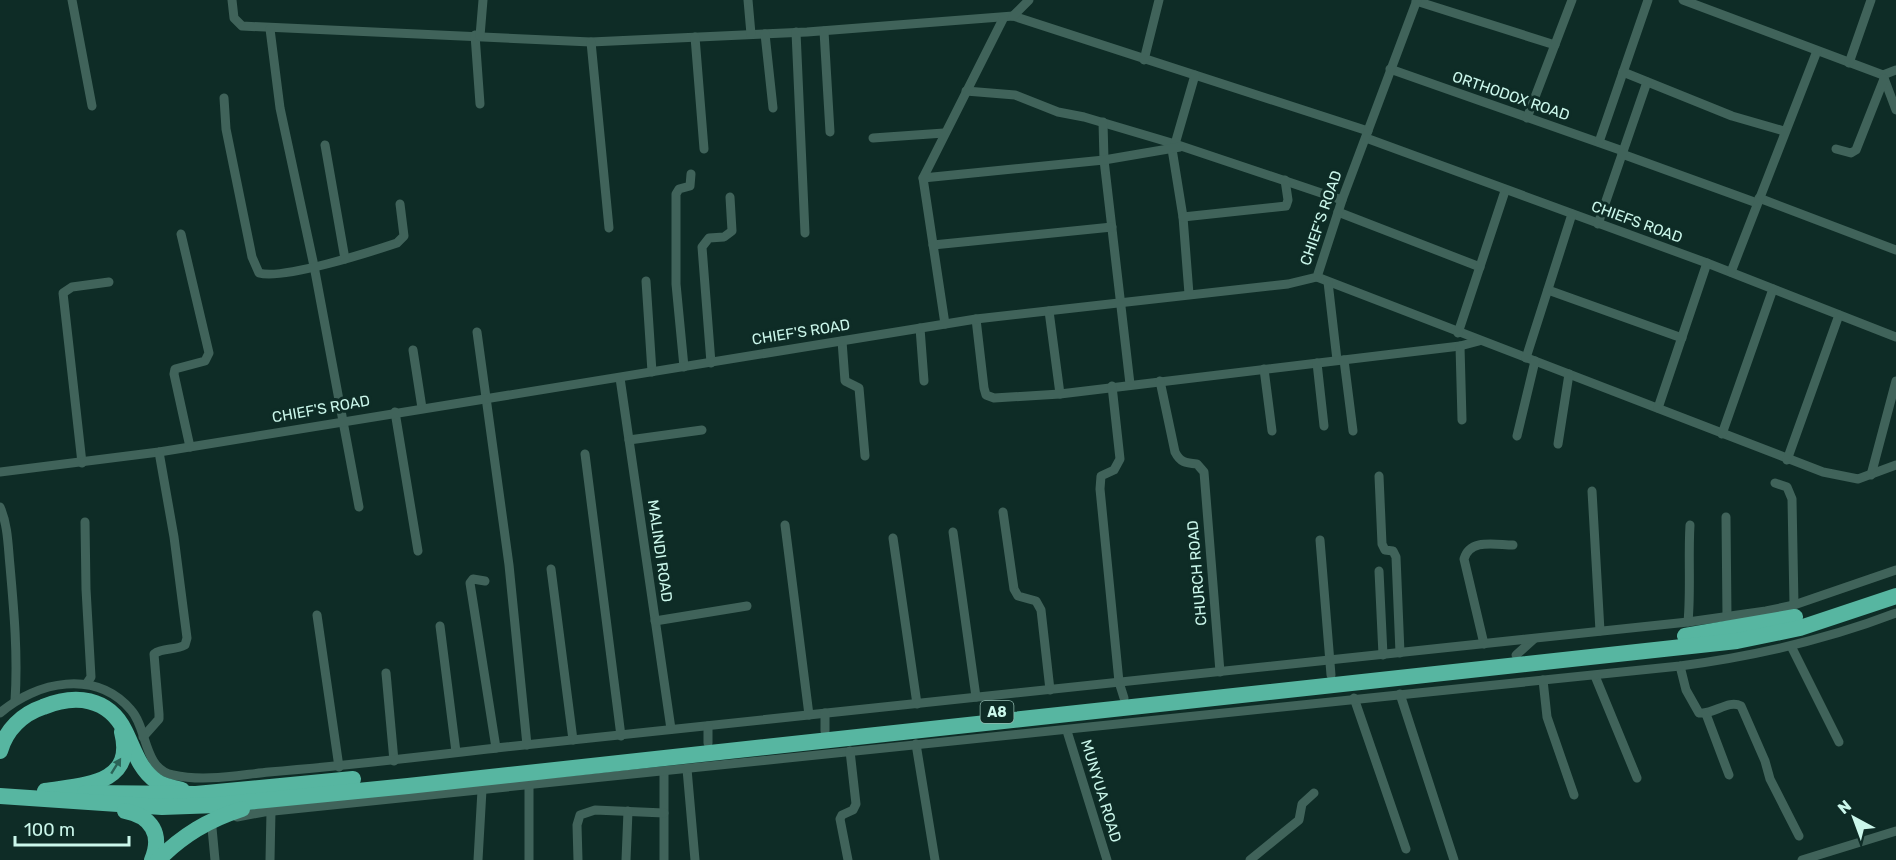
<svg xmlns="http://www.w3.org/2000/svg" width="1896" height="860" viewBox="0 0 1896 860" font-family="Rubik,sans-serif">
  <style>
    .lines { fill: none; stroke-linecap: round; stroke-linejoin: round }
    .street { stroke: #40635a; stroke-width: 9 }
    .highway { stroke: #57b6a1; stroke-width: 16 }
    .oneway { fill: #2b6357 }
    .labels { text-anchor: middle; stroke-width: 6; stroke-linejoin: round; paint-order: stroke }
    .shield { fill: #0e2c26; stroke: #92bab0; stroke-width: 1.5 }
    .shield-label { font-size: 14px; font-weight: bold; fill: #cbf7eb }
    .street-label { font-size: 15px; fill: #cbf7eb; stroke: #0e2c26 }
  </style>
  <rect width="100%" height="100%" fill="#0e2c26"/>
  <g class="lines">
    <g class="street">
      <polyline points="72,0 92,106"/>
      <polyline points="232,0 234,18 242,26 591,42 807,32 1013,16 1368,131"/>
      <polyline points="748,0 751,34"/>
      <polyline points="1683,0 1883,75 1896,70"/>
      <polyline points="1416,1 1555,45"/>
      <polyline points="1013,16 1029,0"/>
      <polyline points="270,29 280,108 314,266 359,507"/>
      <polyline points="824,31 830,132"/>
      <polyline points="796,32 805,233"/>
      <polyline points="765,34 773,108"/>
      <polyline points="475,35 480,104"/>
      <polyline points="480,36 483,0"/>
      <polyline points="695,37 704,149"/>
      <polyline points="591,42 609,228"/>
      <polyline points="1144,60 1159,0"/>
      <polyline points="1849,63 1871,0"/>
      <polyline points="1390,69 1623,151"/>
      <polyline points="1623,72 1732,116 1784,131"/>
      <polyline points="1884,78 1896,110"/>
      <polyline points="966,91 1015,95 1058,112 1084,117 1175,144 1342,200"/>
      <path d="M224 98 226 129 252 257 259 273C283 280 370 252 397 243L404 236 400 204"/>
      <polyline points="1527,118 1572,0"/>
      <polyline points="1103,122 1104,160 1130,384"/>
      <polyline points="873,138 944,133"/>
      <polyline points="1366,138 1707,263 1896,337"/>
      <polyline points="1599,142 1648,0"/>
      <polyline points="1175,144 1195,75"/>
      <polyline points="325,145 345,259"/>
      <polyline points="1172,149 1183,217 1189,294"/>
      <polyline points="1836,149 1851,153 1856,150 1884,79"/>
      <polyline points="1622,154 1757,203"/>
      <polyline points="923,178 1104,160 1180,147"/>
      <polyline points="1759,198 1896,250"/>
      <polyline points="1338,212 1480,267"/>
      <polyline points="1183,217 1286,206 1288,200 1285,180"/>
      <polyline points="1598,224 1647,82"/>
      <polyline points="181,234 209,353 205,361 175,369 174,374 190,447"/>
      <polyline points="933,245 1112,227"/>
      <polyline points="1731,272 1817,51"/>
      <polyline points="1317,277 1823,472 1858,479 1896,465"/>
      <polyline points="646,281 652,372"/>
      <polyline points="1328,282 1337,360"/>
      <polyline points="1548,290 1682,338"/>
      <polyline points="1049,311 1060,394"/>
      <polyline points="976,319 984,388 986,395 994,398 1060,394 1460,346 1479,341"/>
      <polyline points="945,324 923,178 1003,19"/>
      <polyline points="920,328 924,381"/>
      <polyline points="477,332 509,565 527,745"/>
      <polyline points="1458,333 1505,191"/>
      <polyline points="842,341 845,381 859,388 865,456"/>
      <polyline points="1460,346 1462,420"/>
      <polyline points="413,350 422,408"/>
      <polyline points="1526,358 1572,214"/>
      <polyline points="1344,360 1353,431"/>
      <polyline points="711,363 702,247 709,238 724,237 732,231 730,197"/>
      <polyline points="1317,363 1324,426"/>
      <polyline points="684,367 676,284 676,194 679,189 690,186 691,174"/>
      <polyline points="1264,369 1272,431"/>
      <polyline points="620,378 671,729"/>
      <path d="M1160 381 1175 452C1180 462 1185 463 1197 464L1204 472 1220 672"/>
      <polyline points="1112,386 1120,459 1114,470 1101,476 1100,489 1119,682 1124,698"/>
      <polyline points="1658,408 1707,263"/>
      <polyline points="395,412 418,551"/>
      <polyline points="1722,434 1773,289"/>
      <polyline points="1517,436 1535,361"/>
      <polyline points="629,440 702,430"/>
      <polyline points="1558,444 1569,374"/>
      <polyline points="585,454 621,736"/>
      <polyline points="1787,460 1839,315"/>
      <polyline points="82,463 63,293 72,287 109,282"/>
      <polyline points="0,472 159,452 976,319 1288,284 1317,277 1342,200 1417,0"/>
      <polyline points="1871,475 1896,381"/>
      <polyline points="1379,476 1382,544 1385,550 1393,551 1396,557 1400,653"/>
      <polyline points="1775,483 1787,487 1792,499 1794,605"/>
      <polyline points="1592,491 1600,631"/>
      <path d="M0 507C8 525 8 546 10 566 14 611 18 656 15 701"/>
      <polyline points="1003,512 1014,589 1018,596 1036,601 1041,610 1050,690"/>
      <polyline points="1726,517 1727,617"/>
      <polyline points="85,522 86,589 91,677 87,683"/>
      <polyline points="785,525 809,715"/>
      <polyline points="953,532 976,697"/>
      <polyline points="893,538 917,704"/>
      <polyline points="1320,540 1331,675"/>
      <polyline points="551,569 573,740"/>
      <polyline points="1379,571 1383,655"/>
      <polyline points="485,581 473,579 470,583 496,748"/>
      <polyline points="317,615 339,767"/>
      <polyline points="655,621 747,606"/>
      <path d="M1688 622C1691 589 1688 557 1690 525"/>
      <polyline points="440,626 456,752"/>
      <path d="M1484 644 1464 559C1470 538 1496 545 1513 545"/>
      <polyline points="1791,646 1839,742"/>
      <polyline points="1516,655 1534,639"/>
      <path d="M1680 666 1686 690 1699 713C1714 715 1728 699 1741 706L1765 761 1770 779 1799 836"/>
      <polyline points="386,673 394,761"/>
      <polyline points="1595,676 1637,778"/>
      <polyline points="1543,680 1547,717 1574,795"/>
      <polyline points="1400,694 1454,860"/>
      <polyline points="1354,698 1406,849"/>
      <path d="M0 713C37 681 96 669 131 710 148 729 143 769 173 775 204 782 238 775 269 772 345 766 420 757 496 748L1688 622 1766 611 1794 605 1896 570"/>
      <polyline points="825,713 825,731"/>
      <polyline points="1706,714 1729,775"/>
      <polyline points="708,726 708,743"/>
      <polyline points="1067,731 1107,860"/>
      <path d="M143 737 159 719V714L154 654C163 647 175 651 185 645L187 638 174 537 159 452"/>
      <polyline points="916,744 935,860"/>
      <polyline points="687,769 695,860"/>
      <polyline points="664,772 664,860"/>
      <polyline points="529,778 529,860"/>
      <path d="M237 817 264 812 1680 666C1755 656 1826 640 1896 613"/>
      <polyline points="212,828 215,860"/>
      <polyline points="270,860 271,811"/>
      <polyline points="478,860 482,790"/>
      <polyline points="578,860 577,825 580,815 595,810 664,813"/>
      <polyline points="626,860 628,811"/>
      <polyline points="848,860 840,819 842,815 853,810 856,804 850,751"/>
      <polyline points="1250,860 1299,820 1302,804 1314,793"/>
      <polyline points="1802,860 1896,831"/>
    </g>
    <g class="highway">
      <polyline points="1685,636 1795,617"/>
      <path d="M0 751C6 730 22 714 43 707 75 694 108 697 125 731 134 749 139 769 156 781 163 786 173 788 182 790"/>
      <path d="M45 791C80 785 136 786 122 732"/>
      <polyline points="85,793 196,794 353,779"/>
      <polyline points="0,796 162,807 217,805 408,786 1737,641 1800,628 1896,596"/>
      <path d="M125 811C151 816 163 834 152 860"/>
      <path d="M158 860C183 835 208 820 242 809"/>
    </g>
  </g>
  <defs><path id="oneway-solid" d="M-6-.8H1V-3.2L6.5 0L1 3.2V.8H-6Z" transform="scale(1.5)"/></defs>
  <use class="oneway" href="#oneway-solid" transform="translate(116 766) rotate(-58)"/>
  <g class="labels">
    <rect class="shield" x="980.5" y="701" width="33" height="22" rx="4.5"/>
    <g class="shield-label">
      <text x="997" y="717">A8</text>
    </g>
    <g class="street-label">
      <text transform="translate(1511 96) rotate(19)" y="5">ORTHODOX ROAD</text>
      <text transform="translate(1321 218) rotate(-71)" y="5">CHIEF'S ROAD</text>
      <text transform="translate(1637 222) rotate(20)" y="5">CHIEFS ROAD</text>
      <text transform="translate(801 332) rotate(-9)" y="5">CHIEF'S ROAD</text>
      <text transform="translate(321 409) rotate(-10)" y="5">CHIEF'S ROAD</text>
      <text transform="translate(660 551) rotate(82)" y="5">MALINDI ROAD</text>
      <text transform="translate(1197 573) rotate(-95)" y="5">CHURCH ROAD</text>
      <text transform="translate(1101 791) rotate(73)" y="5">MUNYUA ROAD</text>
    </g>
  </g>
  <g transform="translate(1854 818) rotate(319)" stroke="#0e2c26" stroke-width="4.5" paint-order="stroke">
  <path d="M0-4.5L10 22L0 15L-10 22Z" fill="#cbf7eb"/>
  <text y="-9" font-size="16" font-weight="bold" text-anchor="middle" fill="#cbf7eb">N</text>
  </g>
  <path d="M15 836v9h114v-9" fill="none" stroke="#cbf7eb" stroke-width="3"/>
  <text x="24" y="836" font-size="18" fill="#cbf7eb" stroke="#0e2c26" stroke-width="4.5" paint-order="stroke">100 m</text>
</svg>
